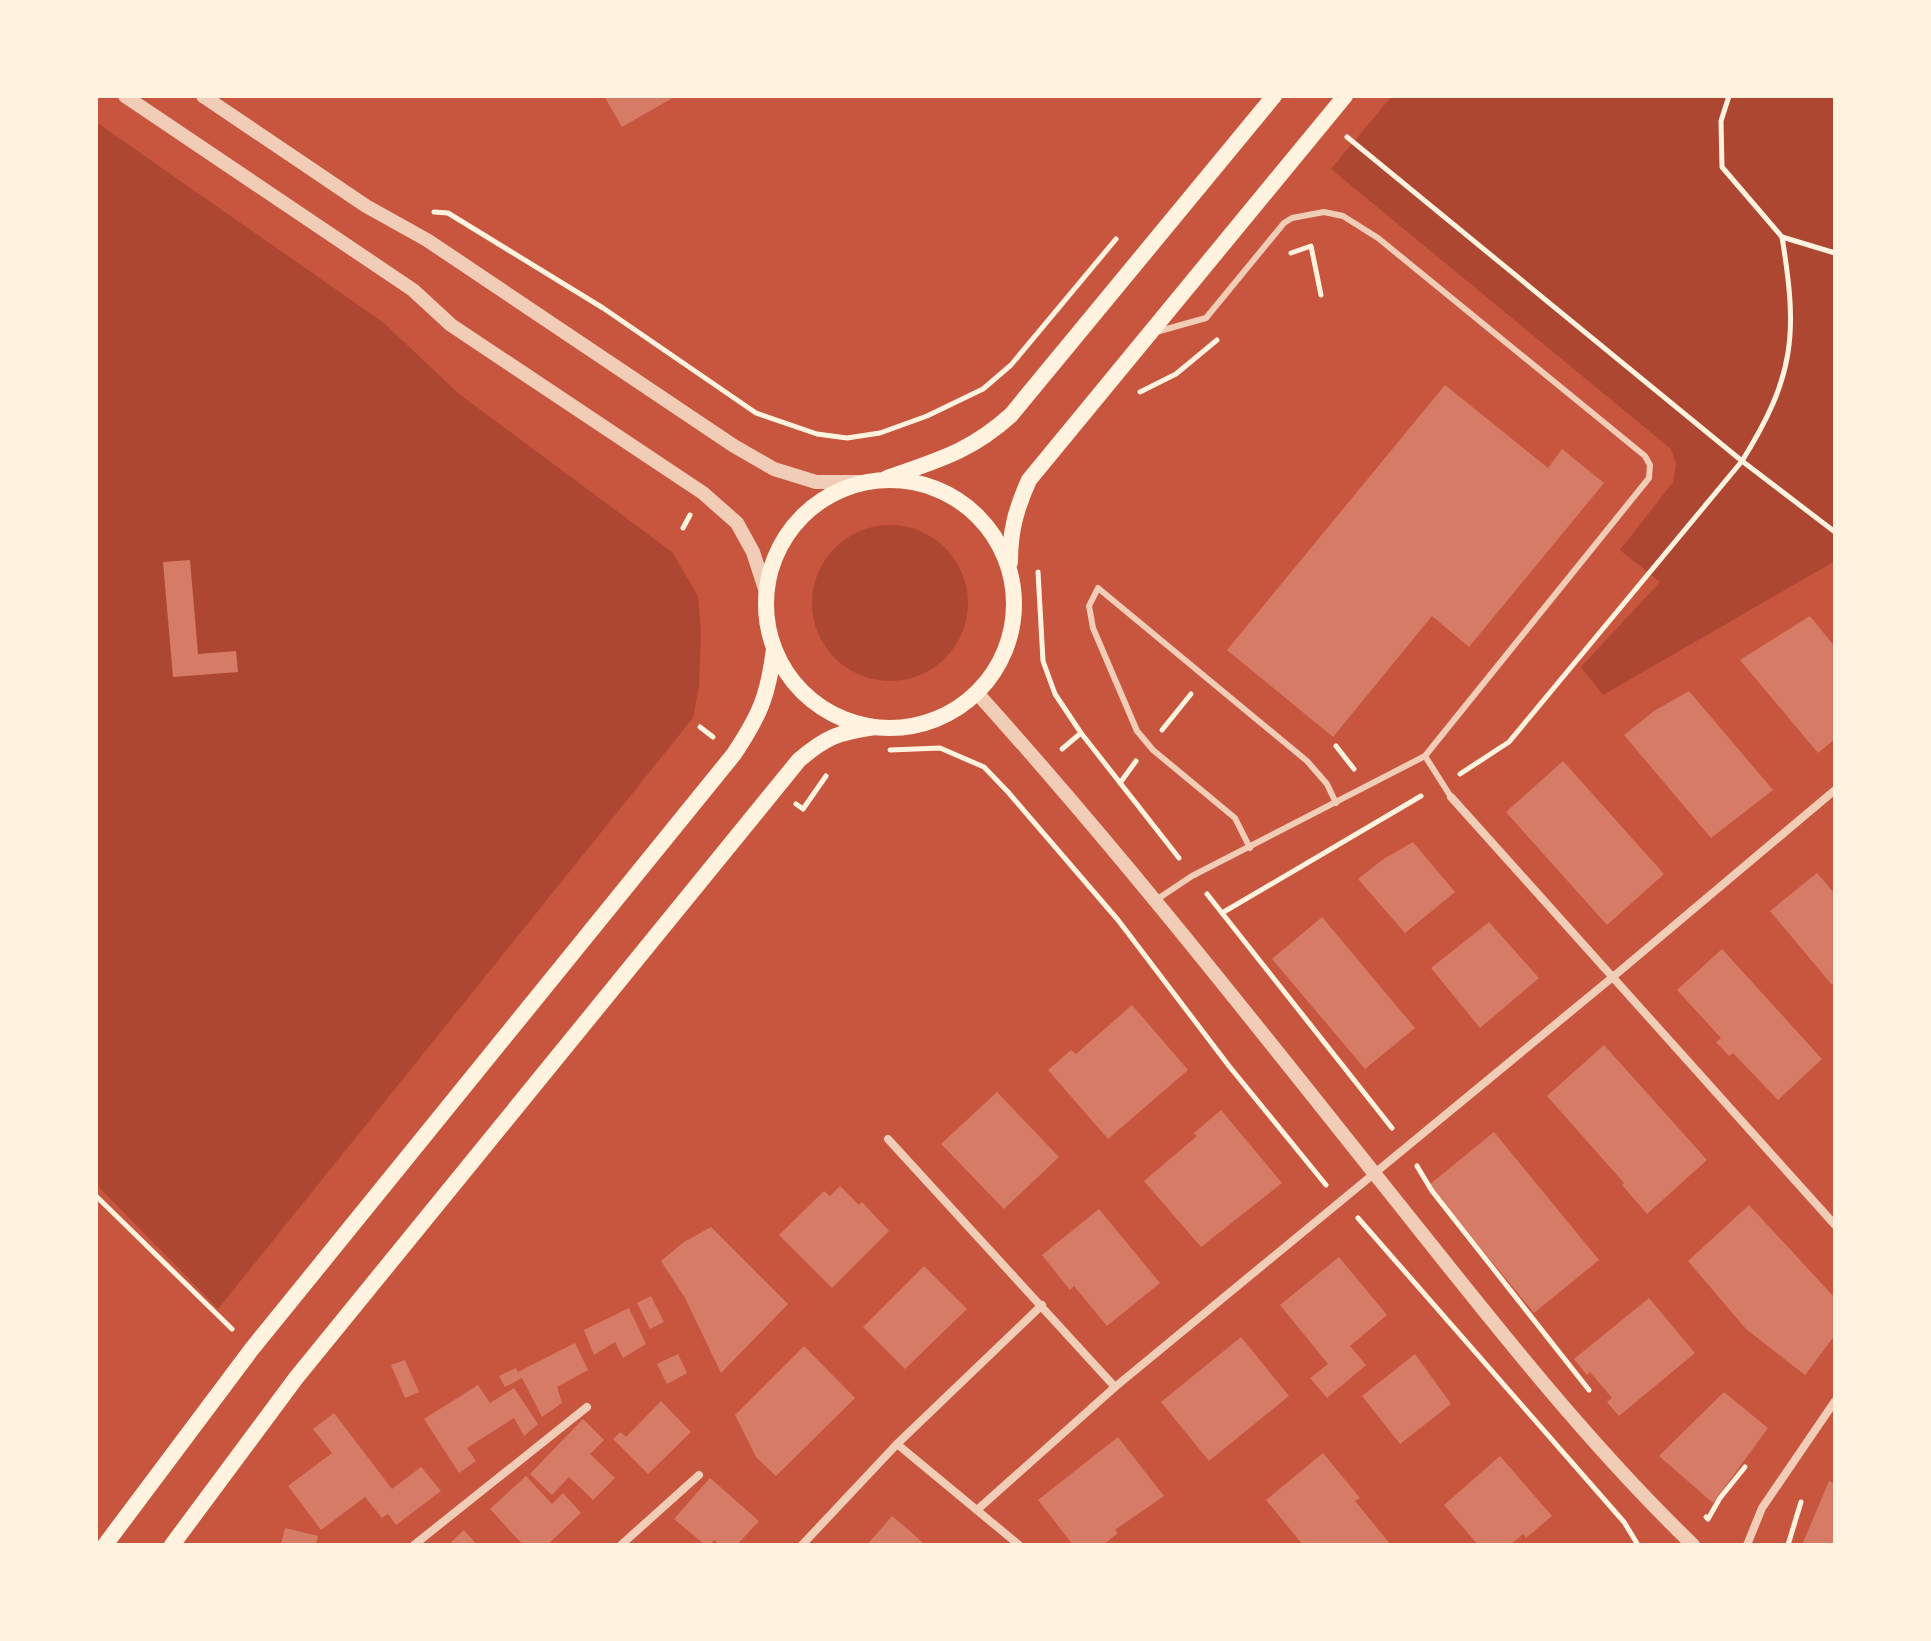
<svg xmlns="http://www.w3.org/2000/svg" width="1931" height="1641" viewBox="0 0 1931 1641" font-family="'Fira Sans',sans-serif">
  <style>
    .green { fill: #ae4732 }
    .building { fill: #d67c66 }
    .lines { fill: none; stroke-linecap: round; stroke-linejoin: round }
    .path { stroke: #fff3e0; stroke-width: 5 }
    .service { stroke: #f1ccb7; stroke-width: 6 }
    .minor { stroke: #f1ccb7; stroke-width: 8 }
    .tertiary { stroke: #f1ccb7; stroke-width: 14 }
    .secondary { stroke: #fff3e0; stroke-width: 16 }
  </style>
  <rect width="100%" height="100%" fill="#c8553d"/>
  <g class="green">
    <polygon points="1392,96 1835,96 1835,561 1603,695 1581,667 1660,582 1620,550 1673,482 1676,464 1671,449 1331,169"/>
    <polygon points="96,122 384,323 459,394 672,552 698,596 701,632 699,686 693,718 218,1309 96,1184"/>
    <circle cx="890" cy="603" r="78"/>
  </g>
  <g class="building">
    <polygon points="604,96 676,96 622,127"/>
    <polygon points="1445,385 1548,468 1562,449 1604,483 1469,647 1432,616 1333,737 1227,650"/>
    <polygon points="190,560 198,654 236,651 238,672 173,677 163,562"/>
    <polygon points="1810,616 1835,647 1835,739 1818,753 1740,660"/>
    <polygon points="1689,691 1773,790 1711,838 1624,735 1654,711"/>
    <polygon points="1563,761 1664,874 1607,925 1506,812"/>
    <polygon points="1413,842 1455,892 1405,933 1358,879 1382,860"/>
    <polygon points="1817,873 1835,894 1835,982 1832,985 1770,911"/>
    <polygon points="1322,917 1415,1028 1365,1069 1272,959"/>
    <polygon points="1489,922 1539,978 1480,1028 1431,968"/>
    <polygon points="1722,949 1822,1059 1778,1100 1733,1053 1729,1056 1716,1042 1721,1038 1677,990"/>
    <polygon points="1132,1005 1188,1070 1108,1139 1048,1070 1071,1050 1076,1054"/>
    <polygon points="1604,1045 1707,1160 1647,1214 1622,1185 1624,1183 1547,1096"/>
    <polygon points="997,1092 1059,1157 1004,1209 941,1144"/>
    <polygon points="1221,1110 1282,1183 1201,1247 1144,1181 1197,1136 1194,1133"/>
    <polygon points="1494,1132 1599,1260 1534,1313 1429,1185"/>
    <polygon points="840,1186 859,1205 862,1202 889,1231 832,1288 779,1235 824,1191 830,1196"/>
    <polygon points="1749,1205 1835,1298 1835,1335 1805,1375 1746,1329 1688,1261"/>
    <polygon points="1099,1209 1160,1283 1107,1326 1074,1286 1070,1290 1042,1255"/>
    <polygon points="711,1227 788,1304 721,1373 685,1298 661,1261 684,1242"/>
    <polygon points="1339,1257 1387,1315 1350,1346 1366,1365 1327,1398 1310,1378 1328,1364 1280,1305"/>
    <polygon points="924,1266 967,1309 905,1369 863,1327"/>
    <polygon points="651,1296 664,1322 650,1329 637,1303"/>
    <polygon points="1649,1298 1695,1353 1619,1416 1607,1402 1612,1398 1590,1372 1587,1375 1574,1359"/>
    <polygon points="629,1308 646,1344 623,1358 615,1342 594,1355 584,1330"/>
    <polygon points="1241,1337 1289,1396 1209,1461 1161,1402"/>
    <polygon points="575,1343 588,1370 557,1387 562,1403 542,1417 522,1378 505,1387 499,1376 516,1368 518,1372"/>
    <polygon points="804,1346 855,1398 776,1476 756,1457 735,1415"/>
    <polygon points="678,1354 687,1373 667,1384 657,1364"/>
    <polygon points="1415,1354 1451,1404 1400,1444 1362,1396"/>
    <polygon points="405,1360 419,1392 405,1398 391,1365"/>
    <polygon points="478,1385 490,1403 514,1388 538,1424 524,1436 514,1418 467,1448 476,1461 459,1473 424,1419"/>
    <polygon points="1724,1392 1768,1428 1713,1503 1659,1456"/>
    <polygon points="661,1401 691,1432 648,1474 613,1439 620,1432 626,1437"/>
    <polygon points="334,1413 392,1489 421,1467 441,1491 396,1525 388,1514 382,1518 365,1497 321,1530 288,1486 332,1453 313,1429"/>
    <polygon points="583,1419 604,1440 590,1454 615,1478 593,1500 569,1477 552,1495 530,1474"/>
    <polygon points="1118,1437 1164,1496 1115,1530 1118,1533 1103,1545 1073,1545 1038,1500"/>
    <polygon points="1323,1453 1360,1498 1355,1501 1391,1545 1303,1545 1266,1500"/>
    <polygon points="1500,1456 1552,1516 1526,1538 1523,1534 1510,1545 1478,1545 1444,1505"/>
    <polygon points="526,1476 552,1504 563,1493 581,1513 547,1545 523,1545 490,1509"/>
    <polygon points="710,1478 759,1521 737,1545 720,1545 714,1540 710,1545 705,1545 674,1519"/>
    <polygon points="1829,1481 1835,1484 1835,1545 1802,1545"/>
    <polygon points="892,1516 911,1532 925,1545 867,1545"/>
    <polygon points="285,1528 318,1536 316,1545 281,1545"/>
    <polygon points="464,1530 477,1545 448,1545"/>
  </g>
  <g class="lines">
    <g class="path">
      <polyline points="1729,96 1721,121 1722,167 1782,237 1835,253"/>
      <polyline points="1347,137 1742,461 1835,532"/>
      <polyline points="434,212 448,213 603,308 756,413 817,434 847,438 880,433 927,416 983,389 1011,365 1116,239"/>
      <polyline points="1291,253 1311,246 1321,295"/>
      <polyline points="1140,392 1176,374 1217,340"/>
      <polyline points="683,528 690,515"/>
      <polyline points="1038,572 1043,661 1055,694 1081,733 1179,858"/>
      <polyline points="700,727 713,737"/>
      <polyline points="1162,730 1191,694"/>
      <polyline points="1336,746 1354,769"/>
      <polyline points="1062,749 1081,733"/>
      <polyline points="890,750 940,748 984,767 1008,792 1118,920 1229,1066 1326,1185"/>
      <path d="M1460 774 1509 742 1742 461C1795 376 1798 334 1782 237"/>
      <polyline points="1120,783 1136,761"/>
      <polyline points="796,804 803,809 826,776"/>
      <polyline points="1207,894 1392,1128"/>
      <polyline points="1222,913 1421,796"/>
      <polyline points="1417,1166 1432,1191 1589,1390"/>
      <polyline points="96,1196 232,1329"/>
      <polyline points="1358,1218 1624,1522 1638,1545"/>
      <polyline points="1706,1517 1708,1519 1720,1498 1745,1467"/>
      <polyline points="1788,1545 1801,1502"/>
    </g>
    <g class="service">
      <polyline points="1425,756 1451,797"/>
      <polyline points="1250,848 1235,818 1153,750 1137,731 1093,628 1089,606 1098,588 1307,761 1327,784 1336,803"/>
      <polyline points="1156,900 1192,876 1425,756 1649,478 1650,465 1645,456 1378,238 1343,216 1324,212 1292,218 1284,223 1270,240 1206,318 1156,332"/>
    </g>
    <g class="minor">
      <polyline points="1451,797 1835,1225"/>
      <polyline points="888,1139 1115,1387"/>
      <polyline points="897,1444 1019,1545"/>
      <polyline points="977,1510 1115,1387 1614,976 1835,790"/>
      <polyline points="414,1545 587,1407"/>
      <polyline points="621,1545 699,1475"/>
      <polyline points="802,1545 897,1444 1042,1305"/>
      <polyline points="1747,1545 1762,1508 1835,1401"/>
    </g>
    <g class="tertiary">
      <polyline points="125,96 413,290 451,325 703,493 737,523 753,552 766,592"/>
      <polyline points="203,96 366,206 427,240 734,446 774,469 816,482 864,482"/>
      <path d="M977 693C1116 847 1245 1011 1374 1173 1475 1299 1577 1433 1693 1545"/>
    </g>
    <g class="secondary">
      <path d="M887 478C938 460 970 452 1011 415L1274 96"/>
      <circle cx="890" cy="604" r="124"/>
      <path d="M1010 562C1010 531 1016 509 1029 480L1345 96"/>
      <path d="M105 1545 251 1350 734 754C760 715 768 696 774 649"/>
      <path d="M172 1545 296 1378 799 760C826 737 839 732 875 727"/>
    </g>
  </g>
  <rect width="1931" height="1641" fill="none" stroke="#fff3e0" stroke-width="196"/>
</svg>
